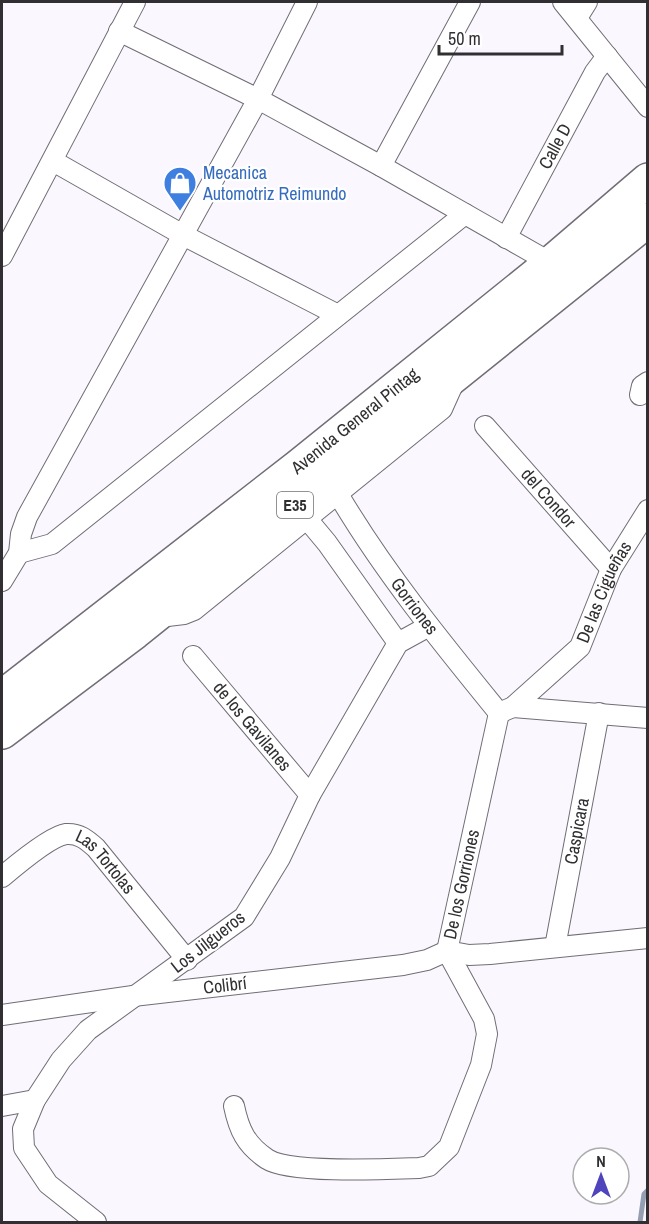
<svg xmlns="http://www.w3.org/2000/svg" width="649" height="1224" viewBox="0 0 649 1224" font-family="'Archivo Narrow',sans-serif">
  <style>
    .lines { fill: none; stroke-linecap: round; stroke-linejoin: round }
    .stream { stroke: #959fb4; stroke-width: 5 }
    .minor-casing { stroke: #726d75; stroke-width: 22 }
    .trunk-casing { stroke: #726d75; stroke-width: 36 }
    .minor { stroke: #fff; stroke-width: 20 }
    .trunk { stroke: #fff; stroke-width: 33 }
    .labels { text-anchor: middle; stroke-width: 4.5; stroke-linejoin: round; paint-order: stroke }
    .shield { fill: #fff; stroke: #6f6d70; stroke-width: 1.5 }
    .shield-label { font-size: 16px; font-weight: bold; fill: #312f32 }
    .street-label { font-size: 18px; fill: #312f32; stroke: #fff }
    .shop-label { font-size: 18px; fill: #366cbe; stroke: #fff; text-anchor: start }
  </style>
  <rect width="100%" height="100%" fill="#fbf7ff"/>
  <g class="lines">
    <polyline class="stream" points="640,1222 644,1194 648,1190"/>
    <g class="minor-casing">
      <g id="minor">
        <polyline points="563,2 648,107"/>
        <polyline points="577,18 587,2"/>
        <polyline points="119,31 258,99 381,166 551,263"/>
        <polyline points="53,161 183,235 338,315"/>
        <polyline points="381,166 470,2"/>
        <path id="s1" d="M506 238 595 72 607 56"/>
        <polyline points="2,256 135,2"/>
        <polyline points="640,395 642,386 648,382"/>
        <path id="s2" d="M485 426 611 569"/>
        <path id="s3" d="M338 494C384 572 442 643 499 713"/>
        <polyline points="307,519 327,543 398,643"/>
        <polyline points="19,553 52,544 465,214"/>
        <polyline points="2,581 19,553 21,534 27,517 258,99 307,2"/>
        <polyline points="159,617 184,614 194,610 442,409 455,380"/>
        <path id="s4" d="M193 656 310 795"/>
        <polyline points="513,707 648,718"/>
        <path id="s5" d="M499 713 513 707 580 647 611 569 648 510"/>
        <path id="s6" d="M2 877C15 866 51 836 66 834 79 833 87 840 96 848L187 960"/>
        <path id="s7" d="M555 947 599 713"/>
        <path id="s8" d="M2 1015 133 996 403 965 427 960 447 951 469 955 490 954 648 938"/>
        <polyline points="2,1106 35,1100"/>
        <path id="s9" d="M234 1106C239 1130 246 1145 267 1159 290 1174 389 1169 419 1168L429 1166 449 1147 481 1065 487 1034 484 1019 447 951 499 713"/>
        <polyline points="96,1222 48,1184 24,1148 23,1129 35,1100 61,1060 88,1030 244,917 280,858 310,795 398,643 429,626"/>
      </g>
    </g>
    <g class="trunk-casing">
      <g id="trunk">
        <path id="s10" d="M2 697 299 466 551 263 648 180"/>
        <polyline points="2,732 135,632 648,220"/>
      </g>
    </g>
    <use href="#minor" class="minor"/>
    <use href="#trunk" class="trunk"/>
  </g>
  <defs>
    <g id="shop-pin" transform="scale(1.725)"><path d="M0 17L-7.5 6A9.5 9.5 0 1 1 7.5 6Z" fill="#3f7fe0" stroke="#fff"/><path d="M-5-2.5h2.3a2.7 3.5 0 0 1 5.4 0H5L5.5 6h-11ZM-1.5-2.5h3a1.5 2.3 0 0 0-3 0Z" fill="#fff"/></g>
  </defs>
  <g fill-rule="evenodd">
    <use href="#shop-pin" x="180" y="183"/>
  </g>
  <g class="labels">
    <rect class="shield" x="277" y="492" width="36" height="26" rx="4.5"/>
    <g class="shield-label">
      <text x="295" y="511">E35</text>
    </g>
    <g class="street-label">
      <text dy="6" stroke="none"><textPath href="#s1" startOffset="104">Calle D</textPath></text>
      <text dy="6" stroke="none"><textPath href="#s10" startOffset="448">Avenida General Pintag</textPath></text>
      <text dy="6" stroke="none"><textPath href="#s2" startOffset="96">del Condor</textPath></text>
      <text dy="6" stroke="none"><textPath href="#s5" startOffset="165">De las Cigueñas</textPath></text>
      <text dy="6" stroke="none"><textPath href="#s3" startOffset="136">Gorriones</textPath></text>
      <text dy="6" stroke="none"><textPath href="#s4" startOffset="92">de los Gavilanes</textPath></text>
      <text dy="6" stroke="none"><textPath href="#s7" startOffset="118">Caspicara</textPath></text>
      <text dy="6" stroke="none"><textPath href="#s6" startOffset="128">Las Tortolas</textPath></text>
      <text dy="6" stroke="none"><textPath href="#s9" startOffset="536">De los Gorriones</textPath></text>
      <text transform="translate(208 942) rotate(-38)" y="6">Los Jilgueros</text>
      <text dy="6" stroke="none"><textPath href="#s8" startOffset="225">Colibrí</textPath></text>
    </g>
    <g class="shop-label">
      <text x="203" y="179">Mecanica<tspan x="203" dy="21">Automotriz Reimundo</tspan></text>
    </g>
  </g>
  <rect width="649" height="1224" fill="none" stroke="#312f32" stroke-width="6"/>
  <g transform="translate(601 1176)"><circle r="28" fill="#ffffff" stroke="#adacad" stroke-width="1.5"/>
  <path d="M0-4.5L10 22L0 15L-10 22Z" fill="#4f44bb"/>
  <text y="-9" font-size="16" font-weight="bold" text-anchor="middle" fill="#312f32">N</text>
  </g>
  <path d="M439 45v9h123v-9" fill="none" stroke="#312f32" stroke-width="3"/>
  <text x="448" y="45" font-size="18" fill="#312f32" stroke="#ffffff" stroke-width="4.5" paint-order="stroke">50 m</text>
</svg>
